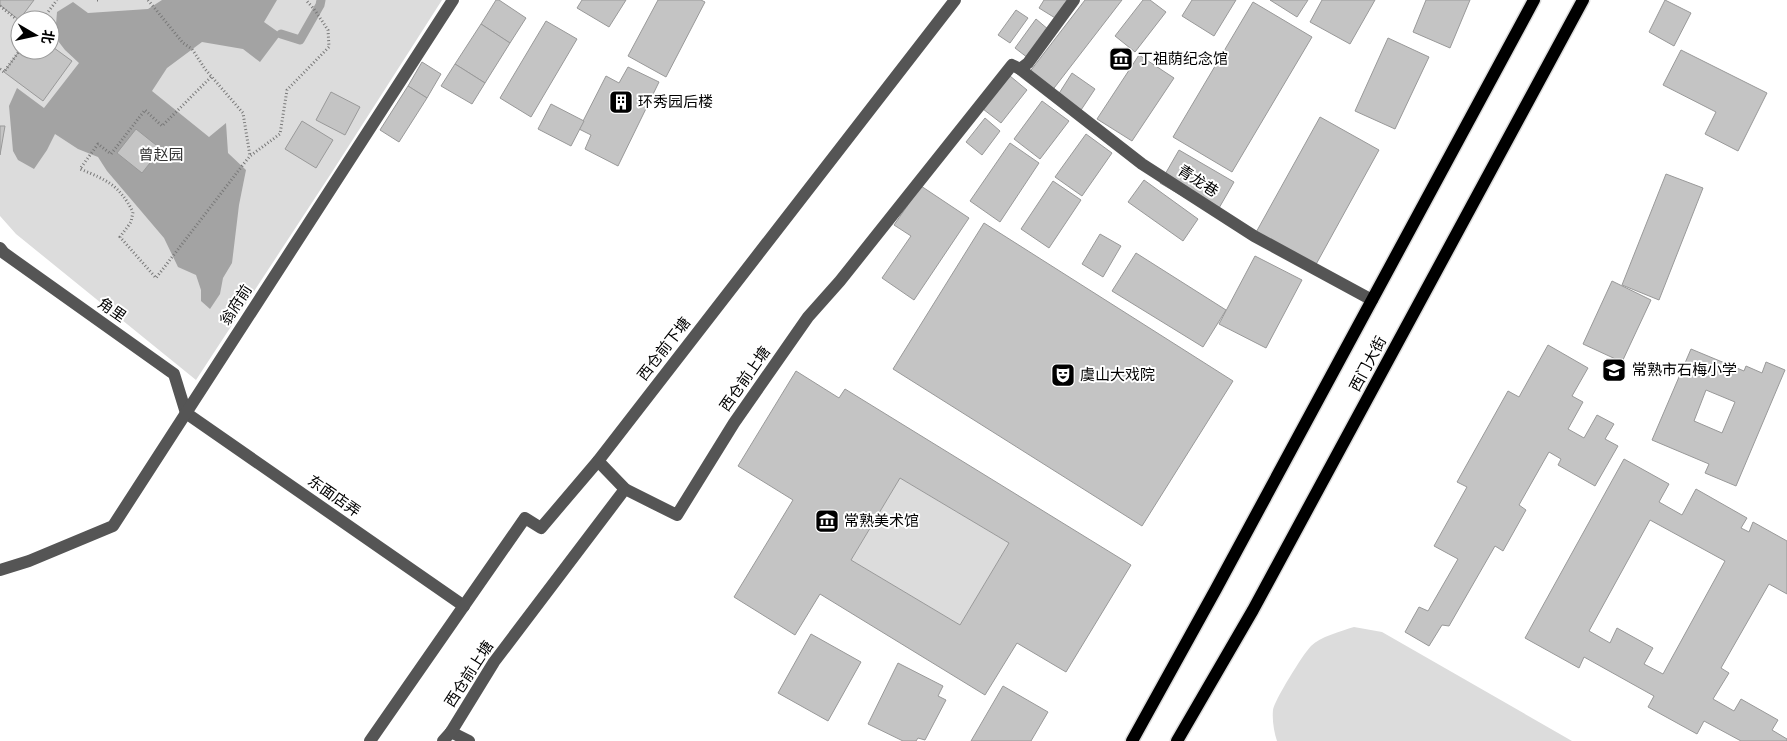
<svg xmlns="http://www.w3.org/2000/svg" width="1787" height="741" viewBox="0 0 1787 741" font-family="'Titillium Web','Noto Sans SC',sans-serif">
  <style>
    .green { fill: #dcdcdc; fill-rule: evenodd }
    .water { fill: #a3a3a3 }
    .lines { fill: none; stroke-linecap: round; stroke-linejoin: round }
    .stream { stroke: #a3a3a3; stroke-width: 9 }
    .building { fill: #c4c4c4; stroke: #999; fill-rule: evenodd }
    .major-casing { stroke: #dbdbdb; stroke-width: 15 }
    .path { stroke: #777; stroke-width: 3; stroke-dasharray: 1 2.5; stroke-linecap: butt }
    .minor { stroke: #555; stroke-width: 12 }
    .major { stroke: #000; stroke-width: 12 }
    .labels { text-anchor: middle; stroke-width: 4; stroke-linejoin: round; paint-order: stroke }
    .poi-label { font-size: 15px; fill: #000; stroke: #fff; text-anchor: start }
    .park-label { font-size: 15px; fill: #333; stroke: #fff }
    .street-label { font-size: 15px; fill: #000; stroke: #fff }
  </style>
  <rect width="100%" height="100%" fill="#fff"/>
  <g class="green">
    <path d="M0 0H442L332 172 196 380 16 234 0 216ZM20 20H50V50H20Z"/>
    <polygon points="900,478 1009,543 960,625 851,560"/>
    <path d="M1354 627 1382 632 1572 741H1277C1274 732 1272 720 1273 710 1274 701 1303 654 1311 646 1320 637 1341 631 1354 627Z"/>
  </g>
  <polygon class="water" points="162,0 277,0 264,22 281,34 260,62 243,49 202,42 167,68 152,91 209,137 226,123 228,153 246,170 239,205 232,263 223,278 220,294 210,309 201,301 201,290 196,275 178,267 164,238 107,171 98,157 78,149 55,134 47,150 34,169 18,160 13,151 9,106 17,88 44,108 79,63 65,50 55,37 57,12 73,2 88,13 148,9"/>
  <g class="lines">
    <polyline class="stream" points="281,34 300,40 320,5 321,0"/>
  </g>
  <g class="building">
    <polygon points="0,0 34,0 19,20 0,5"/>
    <polygon points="496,0 499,0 526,18 510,43 481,24"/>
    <polygon points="582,0 626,0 609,27 577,8"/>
    <polygon points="658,0 701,0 705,2 666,77 628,56"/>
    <polygon points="1044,0 1074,0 1060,21 1039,8"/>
    <polygon points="1085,0 1122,0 1051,92 1028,74"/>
    <polygon points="1143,0 1150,0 1166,12 1135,52 1115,36"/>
    <polygon points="1192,0 1236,0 1214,36 1182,16"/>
    <polygon points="1270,0 1308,0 1297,17"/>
    <polygon points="1322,0 1375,0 1350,44 1310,22"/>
    <polygon points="1426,0 1470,0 1450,48 1413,32"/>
    <polygon points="1665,0 1691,13 1674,46 1649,32"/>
    <polygon points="1253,2 1312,37 1232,172 1173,137"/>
    <polygon points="1016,10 1028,18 1010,43 998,35"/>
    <polygon points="1036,19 1049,30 1028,58 1015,48"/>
    <polygon points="546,21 577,39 531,117 500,98"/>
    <polygon points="481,24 510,43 485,83 455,64"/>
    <polygon points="1388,38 1429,57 1395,129 1355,111"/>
    <polygon points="50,45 72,61 43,101 4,72 20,50 50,50"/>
    <polygon points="1681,50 1767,93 1738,151 1705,134 1716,112 1663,85"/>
    <polygon points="1139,55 1174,78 1132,141 1097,119"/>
    <polygon points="422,62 441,74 427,98 408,86"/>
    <polygon points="455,64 485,83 472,104 441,86"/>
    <polygon points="628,67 659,82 618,166 585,149 591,135 579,129 606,76 619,83"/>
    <polygon points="1072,73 1095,89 1081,110 1058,95"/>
    <polygon points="1010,76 1027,90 1001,123 983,109"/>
    <polygon points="408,86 427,98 399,142 380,130"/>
    <polygon points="331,92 360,107 345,135 316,120"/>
    <polygon points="1042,101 1069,121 1040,159 1014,139"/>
    <polygon points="551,104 584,121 571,146 538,129"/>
    <polygon points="1320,117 1379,150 1314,268 1254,236"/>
    <polygon points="985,118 1000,131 982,155 966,142"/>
    <polygon points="302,121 333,140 316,168 285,149"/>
    <polygon points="0,126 5,126 0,155"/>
    <polygon points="136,129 161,149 142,173 117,153"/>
    <polygon points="1086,134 1112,153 1082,196 1055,177"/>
    <polygon points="1010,143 1039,163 1000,222 970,201"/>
    <polygon points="1179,150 1234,182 1215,215 1160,183"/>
    <polygon points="1666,174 1703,188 1659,300 1622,285"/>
    <polygon points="1144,180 1198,219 1183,241 1128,202"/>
    <polygon points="1053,181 1081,200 1049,248 1021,229"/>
    <polygon points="921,186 969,218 914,300 882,278 911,236 894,225"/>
    <polygon points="984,223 1233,381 1142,526 893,369"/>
    <polygon points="1100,234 1121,246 1103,277 1082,264"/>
    <polygon points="1136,253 1226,310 1203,347 1112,291"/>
    <polygon points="1255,256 1302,280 1266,348 1219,324"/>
    <polygon points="1612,281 1651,300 1622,362 1583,344"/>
    <polygon points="1548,345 1588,368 1572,396 1583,402 1568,429 1584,438 1597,415 1614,424 1605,439 1618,446 1595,486 1558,465 1561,459 1549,452 1519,505 1526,510 1503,551 1495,546 1449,626 1442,625 1429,646 1405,632 1419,607 1428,611 1458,559 1434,546 1467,487 1457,482 1508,391 1519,397"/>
    <path d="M1691 349 1744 371 1746 366 1762 373 1766 362 1785 370 1736 486 1705 473 1709 464 1652 440ZM1706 390 1735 402 1722 433 1694 421Z"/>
    <path d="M796 371 839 398 845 389 1131 565 1066 672 1017 643 985 695 820 594 795 635 734 597 793 500 738 466ZM900 478 1009 543 960 625 851 560Z"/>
    <path d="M1624 459 1669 484 1659 502 1682 515 1696 489 1747 518 1741 528 1749 532 1753 522 1787 541V594L1769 584 1721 668 1729 673 1713 699 1734 711 1741 699 1778 720 1772 730 1787 739V741H1741L1704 721 1697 734 1648 707 1654 696 1584 657 1579 668 1525 638ZM1650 520 1725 561 1663 674 1644 664 1653 648 1617 628 1610 643 1589 631Z"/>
    <polygon points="811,634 861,662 828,721 778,693"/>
    <polygon points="898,663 943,686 938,696 946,700 925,740 918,738 916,741 903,741 868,724"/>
    <polygon points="1003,686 1048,712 1031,741 971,741"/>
  </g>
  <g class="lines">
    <g class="major-casing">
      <g id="major">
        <polyline points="1132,741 1216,589 1534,0"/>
        <polyline points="1177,741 1253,610 1583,0"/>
      </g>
    </g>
    <g class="path">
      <polyline points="97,0 98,0"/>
      <polyline points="148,0 183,43 192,49 205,69 243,113 250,156"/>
      <polyline points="0,6 20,22"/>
      <polyline points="42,20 57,0"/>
      <polyline points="0,69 4,72 20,50"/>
      <path d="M211 77 162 126 145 110 111 154 98 144 80 169C107 180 119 185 133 212L131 222 120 237 156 278 242 166 250 156 280 134 287 90 329 47 328 30 314 9 306 0"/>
    </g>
    <g class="minor">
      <polyline points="1020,69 1142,164 1254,236 1372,300"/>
      <polyline points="0,248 4,253 174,374 186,413 464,606"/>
      <polyline points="598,461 625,489"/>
      <polyline points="0,570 29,561 113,526 453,0"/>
      <polyline points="451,732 469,741"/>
      <polyline points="370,741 525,518 541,528 598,461 955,0"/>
      <polyline points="443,741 451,732 494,662 625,489 677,515 734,423 808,317 840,281 1012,65 1020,69 1028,63 1074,0"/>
    </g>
    <use href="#major" class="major"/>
  </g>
  <defs>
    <g id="museum-square" transform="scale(1.25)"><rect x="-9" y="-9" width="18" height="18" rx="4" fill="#000" stroke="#fff"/><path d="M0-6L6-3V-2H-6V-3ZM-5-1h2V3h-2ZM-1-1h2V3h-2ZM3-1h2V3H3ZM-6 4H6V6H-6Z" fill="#fff"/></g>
    <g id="building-square" transform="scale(1.25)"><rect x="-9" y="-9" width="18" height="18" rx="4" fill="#000" stroke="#fff"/><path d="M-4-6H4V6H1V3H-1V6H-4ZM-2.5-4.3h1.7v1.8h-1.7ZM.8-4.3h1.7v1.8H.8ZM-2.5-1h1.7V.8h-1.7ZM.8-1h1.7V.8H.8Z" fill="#fff"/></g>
    <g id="school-square" transform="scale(1.25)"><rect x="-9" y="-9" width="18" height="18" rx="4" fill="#000" stroke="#fff"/><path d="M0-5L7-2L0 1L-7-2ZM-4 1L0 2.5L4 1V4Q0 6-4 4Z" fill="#fff"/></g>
    <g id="theatre-square" transform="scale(1.25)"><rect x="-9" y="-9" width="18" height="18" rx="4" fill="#000" stroke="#fff"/><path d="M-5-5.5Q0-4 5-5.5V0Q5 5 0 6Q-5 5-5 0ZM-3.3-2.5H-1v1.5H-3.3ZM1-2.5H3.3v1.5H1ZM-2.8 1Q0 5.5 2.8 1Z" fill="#fff"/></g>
  </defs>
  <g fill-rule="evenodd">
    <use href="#museum-square" x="1121" y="59"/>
    <use href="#building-square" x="621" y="102"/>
    <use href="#school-square" x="1614" y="370"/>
    <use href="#theatre-square" x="1063" y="375"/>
    <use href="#museum-square" x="827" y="521"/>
  </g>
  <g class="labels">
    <g class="poi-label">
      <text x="1138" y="64">丁祖荫纪念馆</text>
      <text x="638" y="107">环秀园后楼</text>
      <text x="1632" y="375">常熟市石梅小学</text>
      <text x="1080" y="380">虞山大戏院</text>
      <text x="844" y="526">常熟美术馆</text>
    </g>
    <g class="park-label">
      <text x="161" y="160">曾赵园</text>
    </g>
    <g class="street-label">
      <text transform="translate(1198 181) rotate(33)" y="5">青龙巷</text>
      <text transform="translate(236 305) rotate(-57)" y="5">翁府前</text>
      <text transform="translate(112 310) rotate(35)" y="5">角里</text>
      <text transform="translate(664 349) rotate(-52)" y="5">西仓前下塘</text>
      <text transform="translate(1368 364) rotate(-62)" y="5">西门大街</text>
      <text transform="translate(745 379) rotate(-55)" y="5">西仓前上塘</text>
      <text transform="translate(334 496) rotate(35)" y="5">东面店弄</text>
      <text transform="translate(469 674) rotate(-57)" y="5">西仓前上塘</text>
    </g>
  </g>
  <g transform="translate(35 35) rotate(99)"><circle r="24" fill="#ffffff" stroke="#999999"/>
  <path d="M0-4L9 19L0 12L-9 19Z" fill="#000000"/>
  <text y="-8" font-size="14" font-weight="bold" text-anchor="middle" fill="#000000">北</text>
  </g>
</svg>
